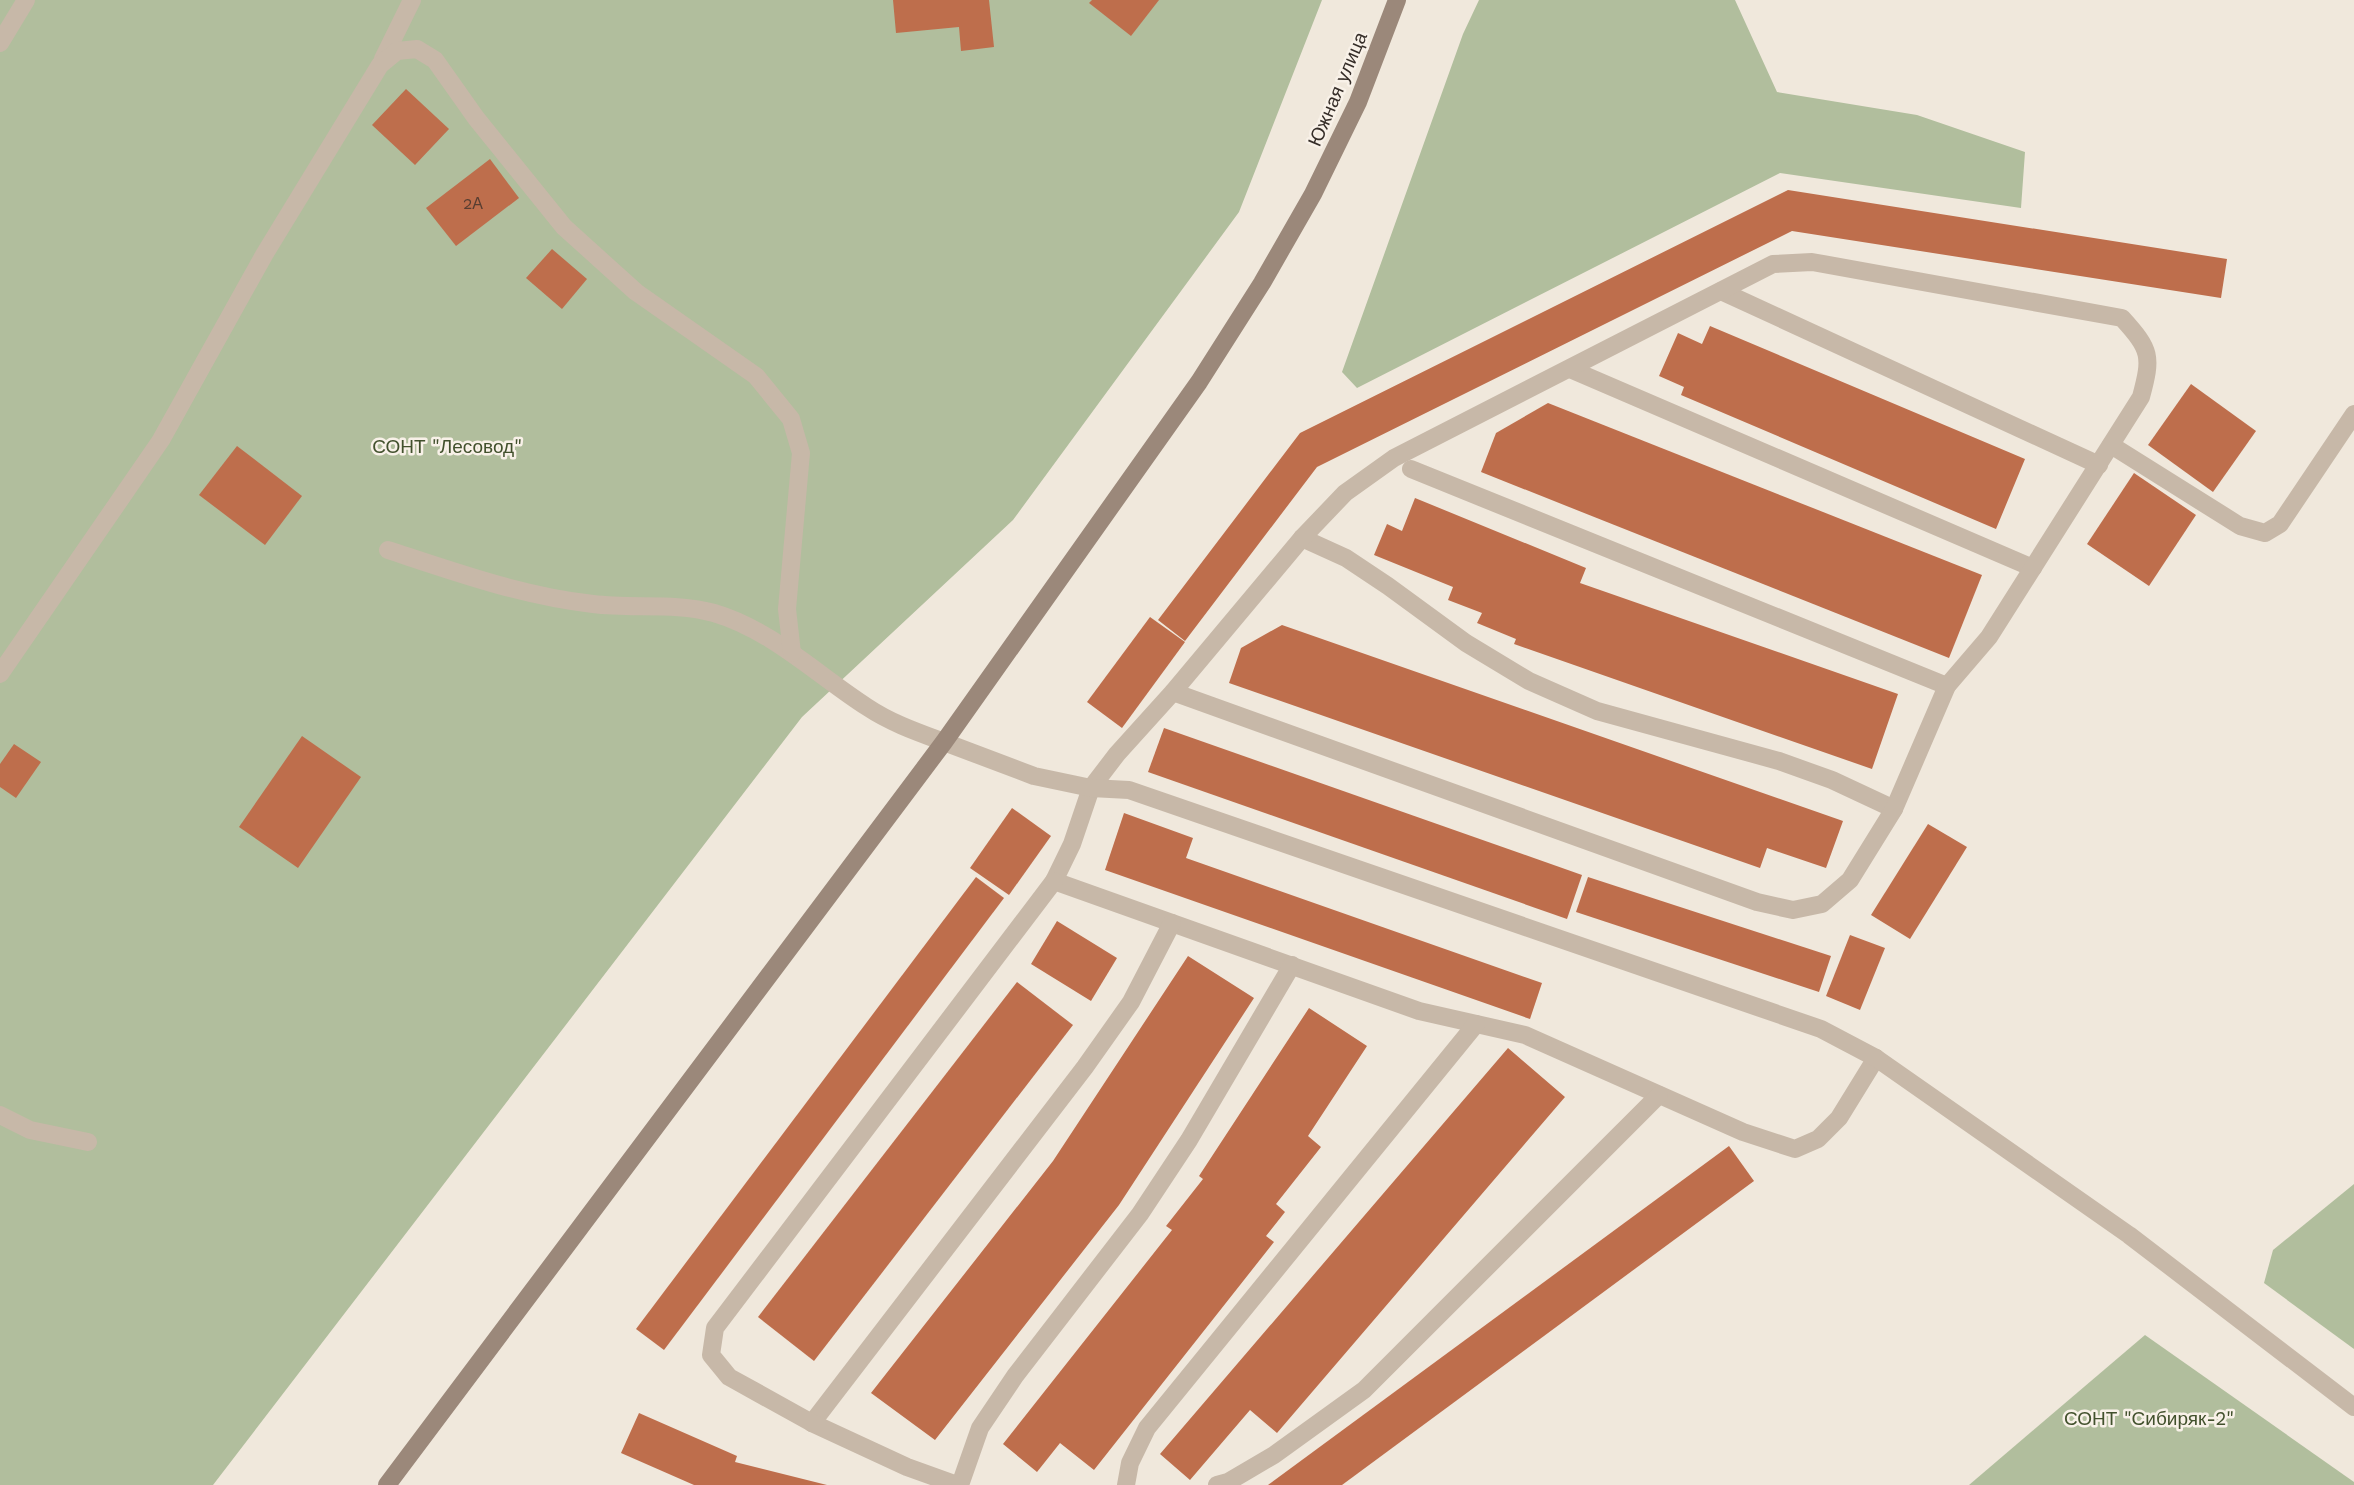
<svg xmlns="http://www.w3.org/2000/svg" width="2354" height="1485" viewBox="0 0 2354 1485" font-family="'Work Sans',sans-serif">
  <style>
    .green { fill: #b1be9d }
    .building { fill: #be6e4c }
    .lines { fill: none; stroke-linecap: round; stroke-linejoin: round }
    .service { stroke: #c7b8a8; stroke-width: 18 }
    .minor { stroke: #c7b8a8; stroke-width: 18 }
    .secondary { stroke: #9b887a; stroke-width: 18 }
    .labels { text-anchor: middle; stroke-width: 5; stroke-linejoin: round; paint-order: stroke }
    .number-label { font-size: 16px; fill: #573d31 }
    .street-label { font-size: 19px; fill: #352d28; stroke: #f8f1e8 }
    .park-label { font-size: 19px; fill: #42512d; stroke: #f8f1e8 }
  </style>
  <rect width="100%" height="100%" fill="#f0e8dc"/>
  <g class="green">
    <polygon points="0,0 1322,0 1239,212 1013,520 802,717 213,1485 0,1485"/>
    <polygon points="1479,0 1735,0 1777,92 1917,115 2025,152 2021,208 1780,173 1357,388 1342,372 1463,34"/>
    <polygon points="2354,1184 2354,1349 2264,1283 2273,1250"/>
    <polygon points="2145,1335 2354,1482 2354,1485 1969,1485"/>
  </g>
  <g class="building">
    <polygon points="893,0 989,0 994,47 961,51 959,27 896,33"/>
    <polygon points="1092,0 1159,0 1131,36 1089,3"/>
    <polygon points="406,89 449,129 415,165 372,125"/>
    <polygon points="490,159 519,198 456,246 426,208"/>
    <polygon points="1788,190 2227,259 2221,298 1792,231 1317,467 1185,641 1158,620 1300,433"/>
    <polygon points="552,249 587,279 562,309 526,278"/>
    <polygon points="1710,326 2025,459 1996,529 1681,395 1684,387 1659,376 1678,333 1702,344"/>
    <polygon points="2191,384 2256,431 2213,492 2148,445"/>
    <polygon points="1548,403 1982,575 1949,658 1481,472 1496,433"/>
    <polygon points="237,446 302,496 265,545 199,495"/>
    <polygon points="2134,473 2196,515 2149,586 2087,544"/>
    <polygon points="1415,498 1586,568 1580,583 1898,694 1872,769 1514,644 1516,639 1477,623 1482,613 1448,600 1453,587 1374,555 1387,524 1402,531"/>
    <polygon points="1150,617 1185,642 1122,728 1087,702"/>
    <polygon points="1282,625 1843,821 1826,868 1767,848 1760,868 1229,683 1241,648"/>
    <polygon points="1164,728 1582,875 1567,919 1148,772"/>
    <polygon points="302,736 361,777 298,868 239,827"/>
    <polygon points="14,744 41,762 16,798 0,787 0,764"/>
    <polygon points="1012,808 1051,836 1009,895 970,868"/>
    <polygon points="1124,813 1193,838 1186,858 1542,983 1530,1019 1105,870"/>
    <polygon points="1928,824 1967,847 1910,939 1871,915"/>
    <polygon points="976,877 1004,898 664,1350 636,1329"/>
    <polygon points="1588,877 1831,956 1819,992 1576,912"/>
    <polygon points="1057,921 1117,958 1091,1001 1031,964"/>
    <polygon points="1850,935 1885,948 1860,1010 1826,996"/>
    <polygon points="1188,956 1254,998 1119,1205 935,1440 871,1393 1053,1161"/>
    <polygon points="1017,982 1073,1025 814,1361 758,1317"/>
    <polygon points="1309,1008 1367,1046 1308,1136 1321,1147 1276,1204 1285,1212 1266,1236 1274,1242 1094,1470 1060,1443 1037,1472 1003,1444 1172,1230 1166,1226 1203,1179 1199,1176"/>
    <polygon points="1508,1048 1565,1097 1277,1433 1250,1410 1190,1480 1160,1454"/>
    <polygon points="1729,1146 1754,1181 1342,1485 1268,1485"/>
    <polygon points="639,1413 737,1456 735,1462 827,1485 694,1485 621,1453"/>
  </g>
  <g class="lines">
    <g class="service">
      <polyline points="383,59 412,0"/>
      <polyline points="1721,291 2099,465"/>
      <polyline points="1570,369 2033,568"/>
      <polyline points="2111,445 2240,526 2265,533 2280,524 2354,414"/>
      <polyline points="1411,469 1947,686"/>
      <polyline points="1302,538 1346,558 1388,586 1466,643 1529,681 1597,711 1779,761 1832,780 1894,809"/>
      <path d="M388 550C455 572 522 596 593 604 633 609 675 602 714 613 772 630 817 675 867 707 891 723 917 732 944 742"/>
      <polyline points="0,674 161,440 264,255 380,65 397,51 417,49 435,60 476,118 564,227 636,292 756,376 791,419 801,453 787,609 792,653"/>
      <path d="M1173 692 1757 902 1793 910 1822 904 1850 880 1894 809 1947 686 1989 637 2141 397C2152 356 2151 350 2122 318L1812 262 1773 264 1394 458 1345 493 1302 538 1173 692 1117 754 1091 788 1072 844 1054 881 1419 1011 1525 1035 1743 1132 1795 1149 1818 1139 1839 1118 1876 1058"/>
      <polyline points="0,1115 30,1130 88,1142"/>
      <polyline points="812,1423 1085,1067 1131,1002 1172,923"/>
      <polyline points="957,1485 907,1467 812,1423 729,1377 711,1355 715,1328 1054,881"/>
      <polyline points="960,1485 980,1428 1015,1376 1140,1214 1189,1140 1292,965"/>
      <polyline points="1126,1485 1130,1463 1147,1428 1476,1024"/>
      <polyline points="1217,1485 1228,1482 1274,1455 1364,1390 1659,1095"/>
    </g>
    <g class="minor">
      <polyline points="0,43 26,0"/>
      <polyline points="944,742 1034,776 1091,788 1129,790 1821,1029 1876,1058 2129,1235 2354,1407"/>
    </g>
    <polyline class="secondary" points="387,1485 944,742 1199,382 1262,283 1313,194 1358,102 1397,0"/>
  </g>
  <g class="labels">
    <g class="number-label">
      <text x="473" y="209">2А</text>
    </g>
    <g class="street-label">
      <text transform="translate(1337 89) rotate(-67)" y="7">Южная улица</text>
    </g>
    <g class="park-label">
      <text x="447" y="453">СОНТ "Лесовод"</text>
      <text x="2149" y="1425">СОНТ "Сибиряк-2"</text>
    </g>
  </g>
</svg>
